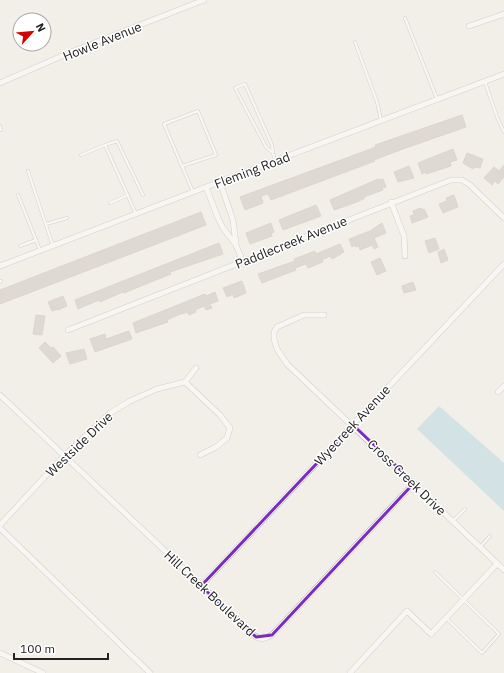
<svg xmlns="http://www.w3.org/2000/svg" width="504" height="673" viewBox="0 0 504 673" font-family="'IBM Plex Sans',sans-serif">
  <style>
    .water { fill: #aad3df }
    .building { fill: #c7bfb8; stroke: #c4b6ab }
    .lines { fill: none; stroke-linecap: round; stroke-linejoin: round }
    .service-casing { stroke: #a9a9a9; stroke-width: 3.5 }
    .minor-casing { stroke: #a9a9a9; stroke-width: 6 }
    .service { stroke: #fff; stroke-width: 2.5 }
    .minor { stroke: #fff; stroke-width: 5 }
    .marked { fill: none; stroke: #7b2cbf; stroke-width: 3; stroke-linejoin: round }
    .labels { text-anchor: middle; stroke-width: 3; stroke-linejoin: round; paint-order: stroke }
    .street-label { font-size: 13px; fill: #222; stroke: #fff }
  </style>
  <rect width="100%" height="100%" fill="#f2efe9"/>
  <polygon class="water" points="439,406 504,463 504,511 417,429"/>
  <g class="building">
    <polygon points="462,115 466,127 403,149 374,160 375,161 271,200 268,194 261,196 263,203 245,210 240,197 376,147 375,145"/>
    <polygon points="453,149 457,160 450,162 451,166 426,174 426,172 422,174 418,163"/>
    <polygon points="467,153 483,159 480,168 475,167 473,169 463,163"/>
    <polygon points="504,165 504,177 498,184 495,181 492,185 484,178 494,167 499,171"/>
    <polygon points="409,166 414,178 398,182 394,172"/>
    <polygon points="378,179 379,180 383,179 386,187 382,188 383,190 364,197 365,198 357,202 334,210 330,200"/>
    <polygon points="454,195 458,207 443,213 439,204 447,201 446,198"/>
    <polygon points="316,205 321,216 283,230 279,220"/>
    <polygon points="421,208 421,210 424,209 428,217 412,223 410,216 414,215 413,211"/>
    <polygon points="201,212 206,225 0,304 0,290"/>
    <polygon points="271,223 274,232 271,233 272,236 250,244 246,233"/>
    <polygon points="382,223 386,233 374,238 378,247 374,249 372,245 360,250 359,246 356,247 355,245 352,247 349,239 370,231"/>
    <polygon points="435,238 439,249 429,253 425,241"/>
    <polygon points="219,243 223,254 179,269 170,272 171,274 141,286 124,293 123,292 100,302 99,300 78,309 75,300"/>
    <polygon points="340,244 344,252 341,253 341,254 332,259 330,256 322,260 323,262 308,268 306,264 295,268 296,270 262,283 258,274 295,261 294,259 315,251 316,254"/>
    <polygon points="444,249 448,260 441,263 438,252"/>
    <polygon points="380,258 386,271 377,275 371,262"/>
    <polygon points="242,281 246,293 234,298 233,294 227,297 223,288"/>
    <polygon points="413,282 416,290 404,293 402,286"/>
    <polygon points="215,292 218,301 210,304 212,308 206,310 204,306 195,310 196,312 189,315 188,312 178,315 167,320 168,322 136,333 133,323 205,294 206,296"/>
    <polygon points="63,296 67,306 58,310 58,309 52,311 48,302"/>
    <polygon points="36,315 45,316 42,335 33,334"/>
    <polygon points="129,331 132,339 95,352 90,339 105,334 106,339"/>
    <polygon points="45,342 51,348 53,347 61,356 53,363 39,348"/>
    <polygon points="84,349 87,359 70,364 66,353"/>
  </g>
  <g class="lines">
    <g class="service-casing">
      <g id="service">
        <polyline points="405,18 437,99"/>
        <polyline points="355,42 377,102 381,120"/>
        <polyline points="485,82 497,117 504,132"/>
        <polyline points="0,126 1,130"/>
        <polyline points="105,145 117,141 143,195"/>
        <polyline points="273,153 266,147 235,88 245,84 272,145 273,153 275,160"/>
        <polyline points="81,155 105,145 136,214"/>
        <polyline points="182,166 216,155 198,111 164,124 193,192"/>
        <polyline points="28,171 53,246"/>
        <polyline points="18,195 40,250"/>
        <polyline points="110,203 128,195"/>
        <polyline points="46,224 67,218"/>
        <polyline points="20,246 36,240"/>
        <polyline points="0,282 1,281"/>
        <polyline points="453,521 465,509"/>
        <polyline points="480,547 490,536"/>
        <polyline points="435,572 499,634 482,653 446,618"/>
      </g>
    </g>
    <g class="minor-casing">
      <g id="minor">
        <polyline points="469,26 504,14"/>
        <polyline points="0,83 71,52 204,0"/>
        <polyline points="220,182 233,220 236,244"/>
        <polyline points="206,187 218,218 223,228 236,245 243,262"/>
        <polyline points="391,202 404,236 405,256"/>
        <polyline points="0,266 206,187 504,74"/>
        <polyline points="324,315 304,315 277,327 274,332 274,339 277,349 287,364 504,570"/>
        <polyline points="68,330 451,180 462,180 470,185 504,218"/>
        <polyline points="185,382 196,368"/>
        <polyline points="498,392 504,386"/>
        <path d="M0 395 256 637C262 640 266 638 272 635L414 483"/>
        <polyline points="0,525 64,456 110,413 130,401 157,389 185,382 220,415 230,428 227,438 216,447 200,455"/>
        <polyline points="0,528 150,673"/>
        <polyline points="201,586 504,264"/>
        <polyline points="0,653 43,673"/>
        <polyline points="350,673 407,611 431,634 497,564"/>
      </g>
    </g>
    <use href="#service" class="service"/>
    <use href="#minor" class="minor"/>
  </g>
  <path d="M0 0H504V673H0ZM353 425 414 483 272 635 256 637 201 586Z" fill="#f2efe9" fill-opacity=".55" fill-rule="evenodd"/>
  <path class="marked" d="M353 425 414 483 272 635 256 637 201 586Z"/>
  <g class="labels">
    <g class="street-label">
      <text transform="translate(102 41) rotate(-22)" y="5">Howle Avenue</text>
      <text transform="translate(252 170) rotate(-21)" y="5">Fleming Road</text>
      <text transform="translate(291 242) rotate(-22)" y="5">Paddlecreek Avenue</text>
      <text transform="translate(352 425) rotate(-47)" y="5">Wyecreek Avenue</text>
      <text transform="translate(79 444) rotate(-44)" y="5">Westside Drive</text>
      <text transform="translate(407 477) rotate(44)" y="5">Cross Creek Drive</text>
      <text transform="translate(210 593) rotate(43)" y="5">Hill Creek Boulevard</text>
    </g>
  </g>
  <g transform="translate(32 32) rotate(63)"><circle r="19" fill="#ffffff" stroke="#a7a7a7"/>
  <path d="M0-3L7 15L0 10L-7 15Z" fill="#d40000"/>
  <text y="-6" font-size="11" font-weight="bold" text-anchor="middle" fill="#222222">N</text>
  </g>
  <path d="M14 653v6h94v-6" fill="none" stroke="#222222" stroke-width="2"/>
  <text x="20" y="653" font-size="12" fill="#222222" stroke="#ffffff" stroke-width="3" paint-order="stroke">100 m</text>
</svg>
